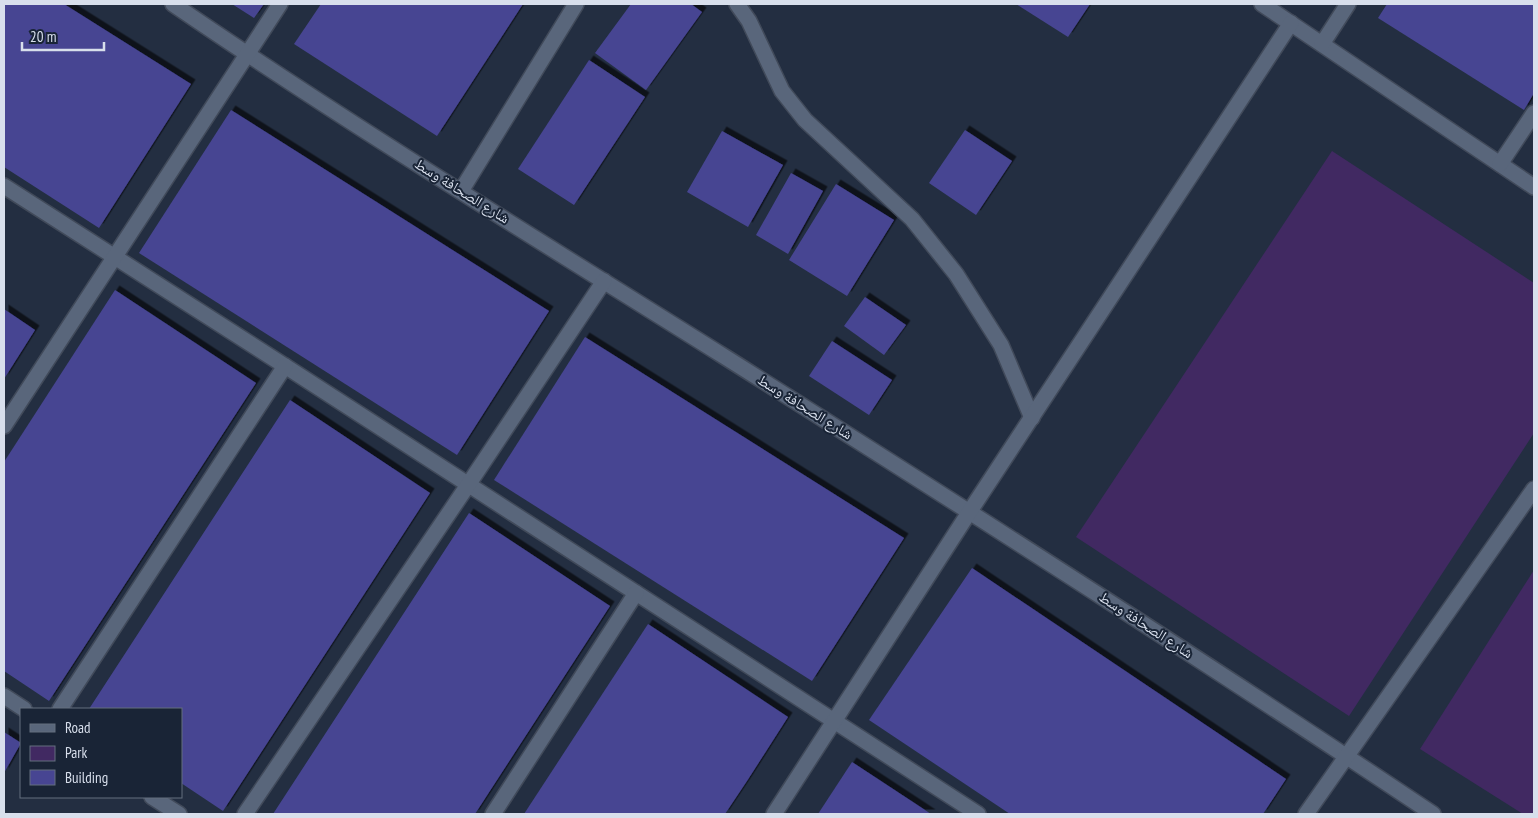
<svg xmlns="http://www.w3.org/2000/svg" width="1538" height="818" viewBox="0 0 1538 818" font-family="'PT Sans Narrow','Noto Naskh Arabic',sans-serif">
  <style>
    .green { fill: #412962 }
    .building { fill: #474592; filter: url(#shadow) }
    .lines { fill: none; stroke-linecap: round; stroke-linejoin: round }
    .minor-casing { stroke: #414a5a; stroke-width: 18 }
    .minor { stroke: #59667b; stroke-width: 15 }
    .labels { text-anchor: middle; stroke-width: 4; stroke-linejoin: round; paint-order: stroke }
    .street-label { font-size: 15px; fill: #d8dfec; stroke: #192436 }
  </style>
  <defs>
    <filter id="shadow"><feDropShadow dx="4.5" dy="-4.5" stdDeviation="0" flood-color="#0009"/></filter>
  </defs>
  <rect width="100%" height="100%" fill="#232e41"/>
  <g class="green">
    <polygon points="1332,151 1534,283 1534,433 1349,716 1076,537"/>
    <polygon points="1534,570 1534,814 1523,814 1420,749"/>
  </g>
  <g class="building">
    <polygon points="4,4 64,4 191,84 99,228 4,167"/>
    <polygon points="232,4 264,4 254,18"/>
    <polygon points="321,4 523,4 437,136 294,44"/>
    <polygon points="631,4 691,4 702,12 646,90 595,53"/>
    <polygon points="1016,4 1090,4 1068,37"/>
    <polygon points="1387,4 1534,4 1534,93 1524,110 1378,18"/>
    <polygon points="589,60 645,97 574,205 518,169"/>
    <polygon points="231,110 549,311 457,455 139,253"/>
    <polygon points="965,130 1012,161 976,215 929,183"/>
    <polygon points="722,131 783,165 748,227 687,192"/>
    <polygon points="791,173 823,191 788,254 756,235"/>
    <polygon points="836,184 894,220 847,296 789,260"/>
    <polygon points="115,290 256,383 49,701 4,671 4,462"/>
    <polygon points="865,297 906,325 884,355 844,326"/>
    <polygon points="4,309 35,330 4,379"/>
    <polygon points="585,337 904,538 812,681 494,480"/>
    <polygon points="832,341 892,380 869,415 809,376"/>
    <polygon points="290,400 430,493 223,811 181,783 181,709 89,709"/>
    <polygon points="469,513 610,606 486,797 475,814 273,814"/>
    <polygon points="972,568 1286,779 1263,814 1010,814 869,720"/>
    <polygon points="648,624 788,717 747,781 725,814 524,814"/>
    <polygon points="4,732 21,743 4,773"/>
    <polygon points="852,762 922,808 931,814 818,814"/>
  </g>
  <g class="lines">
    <g class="minor-casing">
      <g id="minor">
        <path d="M173 4C353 127 540 241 725 357 963 507 1200 658 1433 814"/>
        <polyline points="737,4 749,21 782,91 805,120 912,219 956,274 1001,345 1032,418"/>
        <polyline points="1262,4 1534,187"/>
        <polyline points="1322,44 1348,4"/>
        <polyline points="1500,164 1534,113"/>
        <polyline points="4,186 285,366 978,814"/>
        <polyline points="461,191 576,4"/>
        <polyline points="4,426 280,4"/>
        <polyline points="4,696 24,709"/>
        <polyline points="60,709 285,366"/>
        <polyline points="152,797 179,814"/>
        <polyline points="245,814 468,485 604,281"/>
        <polyline points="493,814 636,593"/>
        <polyline points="774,814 970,511 1291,23"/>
        <polyline points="1306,814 1534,489"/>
      </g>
    </g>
    <use href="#minor" class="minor"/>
  </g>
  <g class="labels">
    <g class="street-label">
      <text transform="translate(462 191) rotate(32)" y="5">شارع الصحافة وسط</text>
      <text transform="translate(805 407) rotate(32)" y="5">شارع الصحافة وسط</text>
      <text transform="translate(1146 625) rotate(33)" y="5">شارع الصحافة وسط</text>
    </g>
  </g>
  <rect width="1538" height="818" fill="none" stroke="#d8dfec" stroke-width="10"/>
  <rect x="20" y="708" width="162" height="90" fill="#192436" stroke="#656f7f"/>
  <rect x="30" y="724" width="25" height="8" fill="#59667b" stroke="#656f7f"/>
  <text x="65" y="733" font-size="15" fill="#d8dfec">Road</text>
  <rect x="30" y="746" width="25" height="15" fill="#412962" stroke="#656f7f"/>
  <text x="65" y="758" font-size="15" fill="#d8dfec">Park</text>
  <rect x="30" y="770" width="25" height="15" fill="#474592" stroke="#656f7f"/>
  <text x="65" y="783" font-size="15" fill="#d8dfec">Building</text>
  <path d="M22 42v8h82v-8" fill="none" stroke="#d8dfec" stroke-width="2.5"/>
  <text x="30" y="42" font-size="15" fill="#d8dfec" stroke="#192436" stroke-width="4" paint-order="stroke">20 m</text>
</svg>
